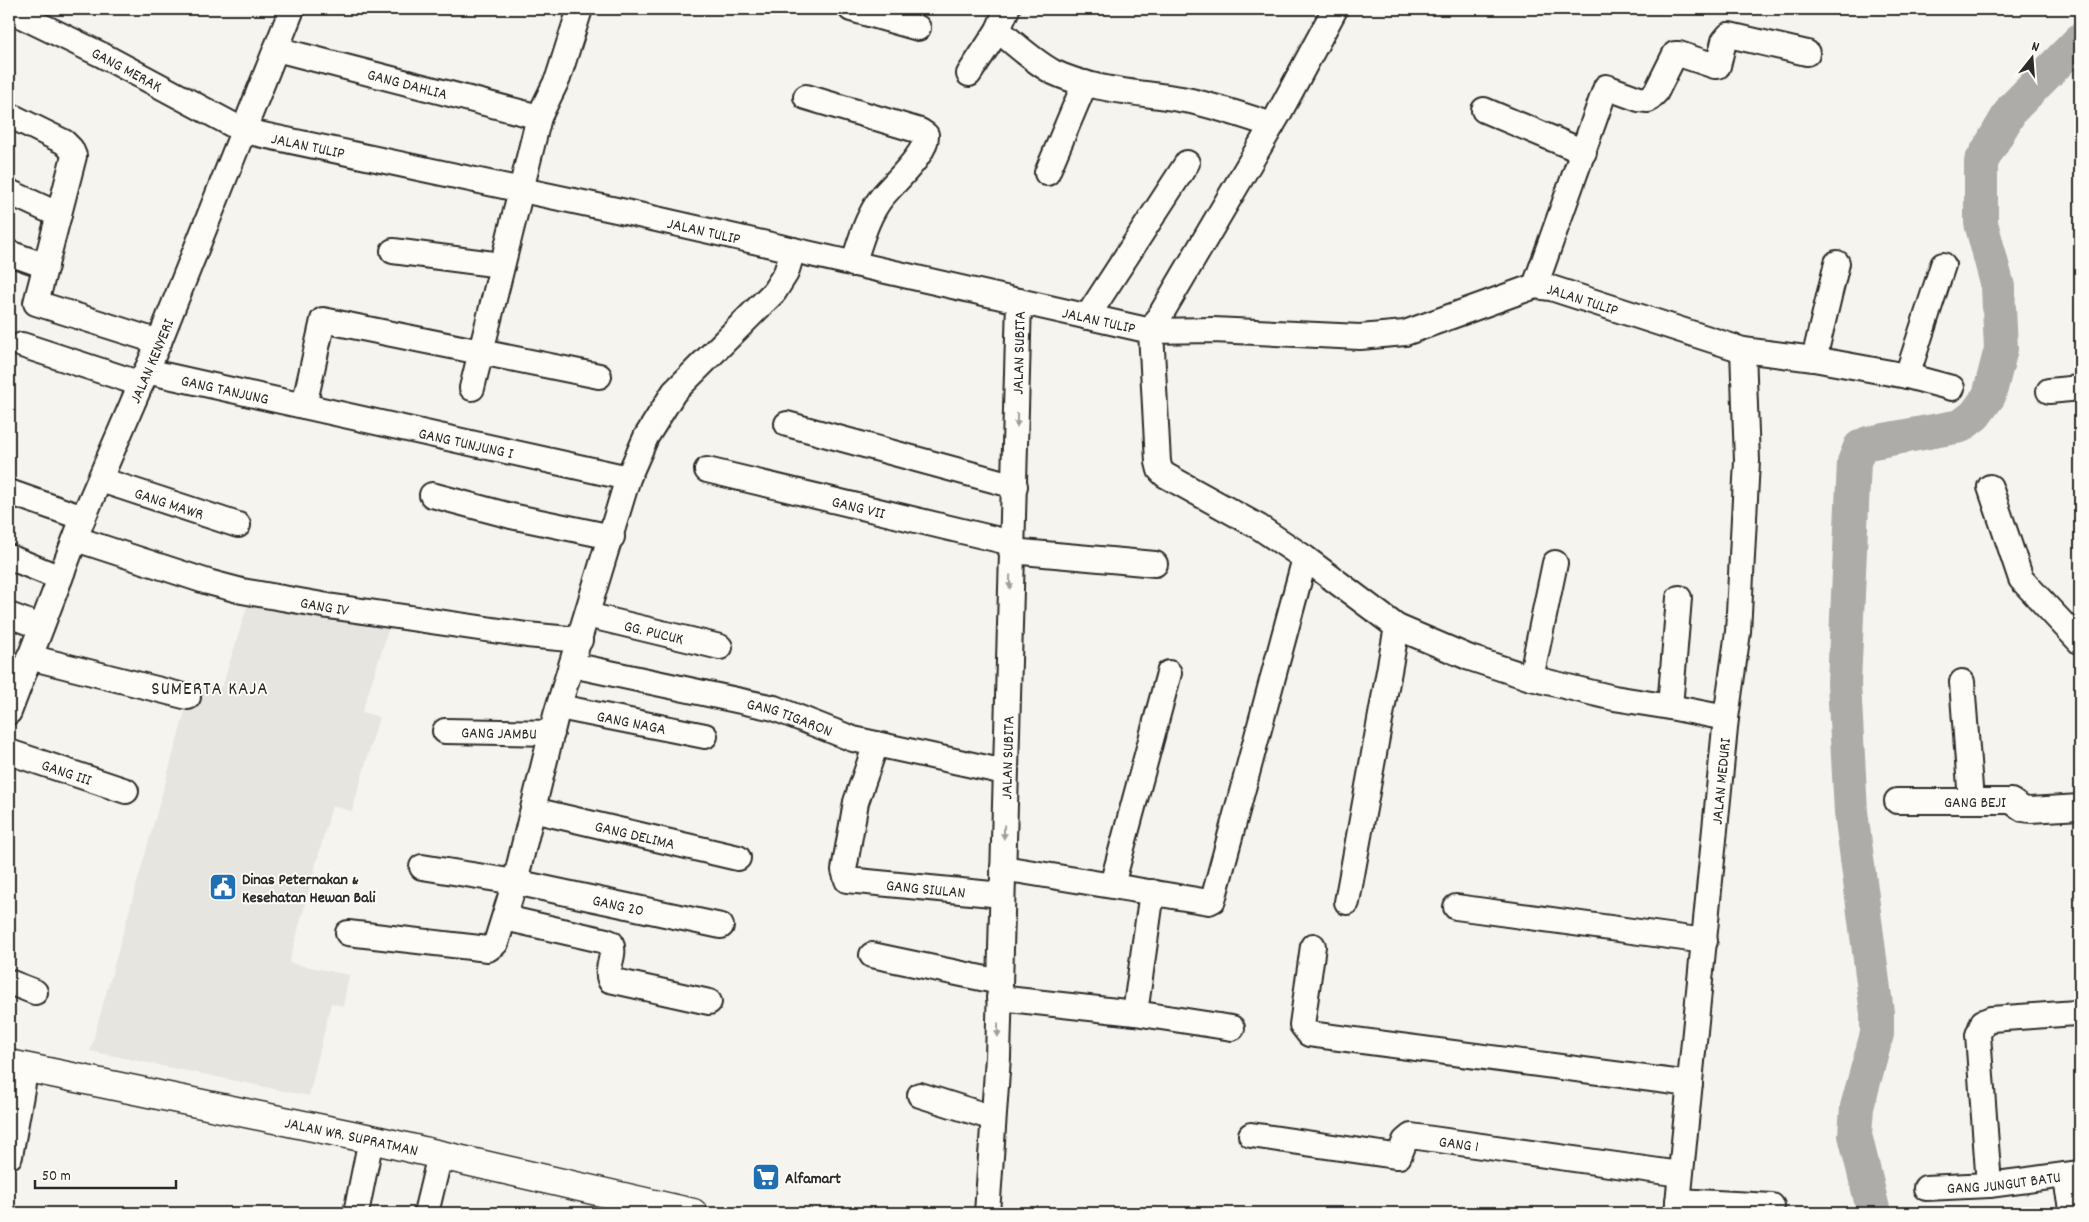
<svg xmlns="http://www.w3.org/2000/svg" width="2089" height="1222" viewBox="0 0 2089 1222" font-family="Dekko,sans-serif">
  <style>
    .built { fill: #e6e5e0 }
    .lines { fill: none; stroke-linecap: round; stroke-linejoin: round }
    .river { stroke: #adaca9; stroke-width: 34 }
    .minor-casing { stroke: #2b2b2b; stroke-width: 28 }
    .major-casing { stroke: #2b2b2b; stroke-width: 31 }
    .minor { stroke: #fdfcf7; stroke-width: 24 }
    .major { stroke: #fdfcf7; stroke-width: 28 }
    .oneway { fill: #9e9e9b }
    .labels { text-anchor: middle; stroke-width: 4; stroke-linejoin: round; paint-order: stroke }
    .street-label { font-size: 16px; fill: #2b2b2b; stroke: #fdfcf7 }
    .poi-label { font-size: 16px; font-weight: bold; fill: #2b2b2b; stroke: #fdfcf7; text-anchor: start }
    .quarter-label { font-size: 19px; letter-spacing: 1px; fill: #2b2b2b; stroke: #fdfcf7 }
  </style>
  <rect width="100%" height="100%" fill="#f5f4ef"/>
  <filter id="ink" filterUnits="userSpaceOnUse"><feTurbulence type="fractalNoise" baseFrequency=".02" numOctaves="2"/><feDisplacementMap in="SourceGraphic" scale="10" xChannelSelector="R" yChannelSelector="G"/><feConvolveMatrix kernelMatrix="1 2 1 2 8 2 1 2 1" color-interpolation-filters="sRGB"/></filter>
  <g filter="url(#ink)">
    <polygon class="built" points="252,591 396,606 362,712 379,717 352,811 332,806 289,963 349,975 343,1006 331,1003 309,1096 90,1051 194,680 222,687"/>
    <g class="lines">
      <polyline class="river" points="1874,1213 1855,1135 1857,1107 1877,1034 1877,1013 1851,812 1844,683 1854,462 1860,447 1868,443 1961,426 1975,415 1989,396 2001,349 1998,287 1981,223 1981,162 2012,109 2080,40"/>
      <g class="minor-casing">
        <g id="minor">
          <polyline points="851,9 918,28"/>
          <polyline points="1335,9 1278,115 1151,331 1158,462 1160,470 1165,475 1259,527 1305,558 1397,627 1470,658 1531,678 1614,698 1670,707 1726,718"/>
          <path id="s1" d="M9 10 102 55 244 131 621 211 1151 331 1213 330 1360 337 1405 333 1535 286 1551 288 1743 350 1814 359 1907 376 1952 388"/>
          <path d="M998 30C1016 45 1033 61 1053 72 1095 92 1146 92 1191 101 1218 107 1245 116 1272 125"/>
          <path id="s2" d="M276 49 539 117"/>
          <polyline points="969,74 998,30 1007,9"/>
          <path d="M806 97 920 131 926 135C927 154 894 182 882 197 867 216 861 240 853 264"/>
          <polyline points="1484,110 1584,152"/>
          <polyline points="9,115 64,142 71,149 74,156 36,303 159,342"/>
          <polyline points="1047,173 1085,83"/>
          <polyline points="9,192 59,215"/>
          <polyline points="393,251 501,265"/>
          <polyline points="9,253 46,266"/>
          <polyline points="1535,286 1606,87 1639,99 1648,100 1656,92 1675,54 1679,54 1715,66 1718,66 1724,41 1729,35 1807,53"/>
          <polyline points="1087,317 1187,163"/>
          <polyline points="22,345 141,384"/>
          <polyline points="1814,359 1837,263"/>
          <path id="s3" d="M146 371 628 478"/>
          <polyline points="1907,376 1943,265"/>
          <polyline points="472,388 539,117 558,78 580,9"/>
          <polyline points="2049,391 2080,388"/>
          <polyline points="304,406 323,320 599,376"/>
          <polyline points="787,424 1015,486"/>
          <path id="s4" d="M707 470 1012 543"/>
          <path id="s5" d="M101 480 238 525"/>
          <polyline points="1990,487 2021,579 2080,642"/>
          <polyline points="9,492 83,518"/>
          <polyline points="432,495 511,516 612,537"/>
          <path id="s6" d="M76 539 208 582 242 591 328 606 527 635 580 640"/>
          <polyline points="1011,551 1155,564"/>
          <polyline points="9,557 60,578"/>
          <polyline points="9,615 41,627"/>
          <path id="s7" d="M587 615 720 647"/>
          <polyline points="29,657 188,697"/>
          <path id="s8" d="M572 665 774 708 853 739 1005 772"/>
          <polyline points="1531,678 1555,563"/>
          <polyline points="1962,682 1971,801"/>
          <path id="s9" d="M559 707 705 736"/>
          <polyline points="1670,707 1679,598"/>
          <path id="s10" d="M9 712 83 518 159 342 292 9"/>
          <path id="s11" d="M445 731 552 733"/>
          <path id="s12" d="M876 744 856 802 844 870 847 880 1002 895"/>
          <path id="s13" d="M9 752 126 791"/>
          <path id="s14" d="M1897 801H2011L2023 809 2030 810 2080 807"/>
          <path id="s15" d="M533 810 738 858"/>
          <path id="s16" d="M422 867 515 882 721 926"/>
          <polyline points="1003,868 1209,902 1213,900 1305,558"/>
          <polyline points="1112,885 1169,673"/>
          <polyline points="1347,902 1397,627"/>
          <polyline points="1456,907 1705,941"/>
          <path d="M505 918 606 941 611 943C616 956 605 968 610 980L709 1002"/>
          <polyline points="348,933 488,949 496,943 515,882 556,715 628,478 646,437 674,392 774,292 786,273 793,250"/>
          <polyline points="1313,946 1302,1025 1309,1034 1690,1084"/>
          <polyline points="872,955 1000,982"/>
          <polyline points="9,982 35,992"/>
          <polyline points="999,998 1135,1013 1232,1028"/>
          <polyline points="1137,999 1152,892"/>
          <polyline points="920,1095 993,1118"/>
          <path id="s17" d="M1251 1135 1395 1156H1399L1405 1141 1411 1136 1680 1174"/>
          <polyline points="10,1156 26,1067"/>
          <polyline points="2065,1175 2072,1213"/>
          <polyline points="1989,1185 1978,1035 1983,1022 1991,1019 2076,1013"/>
          <path id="s18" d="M1926 1188 1989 1185 2080 1173"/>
          <polyline points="1678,1201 1772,1206"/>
          <polyline points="356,1213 371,1139"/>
          <polyline points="426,1213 440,1155"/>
          <path id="s19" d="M987 1213 998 1057 1019 301"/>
          <path id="s20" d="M1677 1213 1726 718 1738 632 1747 461 1743 350"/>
        </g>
      </g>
      <g class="major-casing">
        <g id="major">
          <path id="s21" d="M9 1064 371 1139 693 1213"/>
        </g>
      </g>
      <use href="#minor" class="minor"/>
      <use href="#major" class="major"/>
    </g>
    <defs><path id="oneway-solid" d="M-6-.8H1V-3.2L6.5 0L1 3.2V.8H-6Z" transform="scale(1.25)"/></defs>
    <g class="oneway">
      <use href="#oneway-solid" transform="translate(1017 420) rotate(91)"/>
      <use href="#oneway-solid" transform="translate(1010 582) rotate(91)"/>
      <use href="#oneway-solid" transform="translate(1004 832) rotate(91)"/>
      <use href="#oneway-solid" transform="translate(998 1030) rotate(91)"/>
    </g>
  </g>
  <defs>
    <g id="civic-square" transform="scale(1.4375)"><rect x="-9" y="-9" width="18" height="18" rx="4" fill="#1f6fb2" stroke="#fdfcf7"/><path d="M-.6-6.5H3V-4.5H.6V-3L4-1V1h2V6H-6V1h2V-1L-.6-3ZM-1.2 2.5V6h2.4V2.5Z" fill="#fff"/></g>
    <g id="supermarket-square" transform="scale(1.4375)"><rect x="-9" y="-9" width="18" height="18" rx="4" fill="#1f6fb2" stroke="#fdfcf7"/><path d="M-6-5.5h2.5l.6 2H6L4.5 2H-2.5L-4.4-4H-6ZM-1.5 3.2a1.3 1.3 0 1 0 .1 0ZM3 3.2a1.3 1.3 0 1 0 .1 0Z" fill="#fff"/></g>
  </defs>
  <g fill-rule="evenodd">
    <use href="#civic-square" x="223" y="887"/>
    <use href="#supermarket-square" x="766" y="1177"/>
  </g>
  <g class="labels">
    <g class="street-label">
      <text dy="6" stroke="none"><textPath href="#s1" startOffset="132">GANG MERAK</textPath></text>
      <text dy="6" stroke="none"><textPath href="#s2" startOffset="136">GANG DAHLIA</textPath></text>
      <text dy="6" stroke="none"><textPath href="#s1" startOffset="330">JALAN TULIP</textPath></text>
      <text dy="6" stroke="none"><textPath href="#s1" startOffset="735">JALAN TULIP</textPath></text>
      <text dy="6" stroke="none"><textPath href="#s1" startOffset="1635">JALAN TULIP</textPath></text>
      <text dy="6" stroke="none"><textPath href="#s1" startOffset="1140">JALAN TULIP</textPath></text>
      <text dy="6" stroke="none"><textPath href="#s19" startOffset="861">JALAN SUBITA</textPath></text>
      <text dy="6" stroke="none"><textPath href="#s10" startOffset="379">JALAN KENYERI</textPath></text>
      <text dy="6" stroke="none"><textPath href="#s3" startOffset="81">GANG TANJUNG</textPath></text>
      <text dy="6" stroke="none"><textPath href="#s3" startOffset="328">GANG TUNJUNG I</textPath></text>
      <text dy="6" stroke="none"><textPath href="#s5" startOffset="72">GANG MAWR</textPath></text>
      <text dy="6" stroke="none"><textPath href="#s4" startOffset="156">GANG VII</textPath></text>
      <text dy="6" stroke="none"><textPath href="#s6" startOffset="258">GANG IV</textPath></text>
      <text dy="6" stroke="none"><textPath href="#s7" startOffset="69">GG. PUCUK</textPath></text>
      <text dy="6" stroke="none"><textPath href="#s8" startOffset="224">GANG TIGARON</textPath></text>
      <text dy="6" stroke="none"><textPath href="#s9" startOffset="74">GANG NAGA</textPath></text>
      <text dy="6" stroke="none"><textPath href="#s11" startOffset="54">GANG JAMBU</textPath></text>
      <text dy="6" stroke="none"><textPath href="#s19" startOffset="456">JALAN SUBITA</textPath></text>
      <text dy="6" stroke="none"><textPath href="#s13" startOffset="61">GANG III</textPath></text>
      <text dy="6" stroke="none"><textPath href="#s20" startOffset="434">JALAN MEDURI</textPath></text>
      <text dy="6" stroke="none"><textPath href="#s14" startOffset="78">GANG BEJI</textPath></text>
      <text dy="6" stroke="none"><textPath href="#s15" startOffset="105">GANG DELIMA</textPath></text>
      <text dy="6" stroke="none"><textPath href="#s12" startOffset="220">GANG SIULAN</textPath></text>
      <text dy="6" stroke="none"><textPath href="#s16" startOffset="200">GANG 20</textPath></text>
      <text dy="6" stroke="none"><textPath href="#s21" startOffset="350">JALAN WR. SUPRATMAN</textPath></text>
      <text dy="6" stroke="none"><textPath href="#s17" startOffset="222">GANG 1</textPath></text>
      <text dy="6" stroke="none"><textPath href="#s18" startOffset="78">GANG JUNGUT BATU</textPath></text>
    </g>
    <g class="poi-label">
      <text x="242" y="884">Dinas Peternakan &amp;<tspan x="242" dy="18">Kesehatan Hewan Bali</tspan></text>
      <text x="785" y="1183">Alfamart</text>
    </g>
    <g class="quarter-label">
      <text x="210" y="694">SUMERTA KAJA</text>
    </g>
  </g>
  <rect width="2089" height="1222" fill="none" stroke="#fdfcf7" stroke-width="30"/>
  <rect x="15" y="15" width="2059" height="1192" fill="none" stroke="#2b2b2b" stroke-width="2" filter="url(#ink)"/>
  <g transform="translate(2032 58) rotate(17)" stroke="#fdfcf7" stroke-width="4" paint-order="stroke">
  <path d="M0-4L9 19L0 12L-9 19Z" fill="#2b2b2b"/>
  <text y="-8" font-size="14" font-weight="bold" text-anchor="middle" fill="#2b2b2b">N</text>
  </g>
  <path d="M35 1180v8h141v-8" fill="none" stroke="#2b2b2b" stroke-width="2.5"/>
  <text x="42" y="1180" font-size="15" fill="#2b2b2b" stroke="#fdfcf7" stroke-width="4" paint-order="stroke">50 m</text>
</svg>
